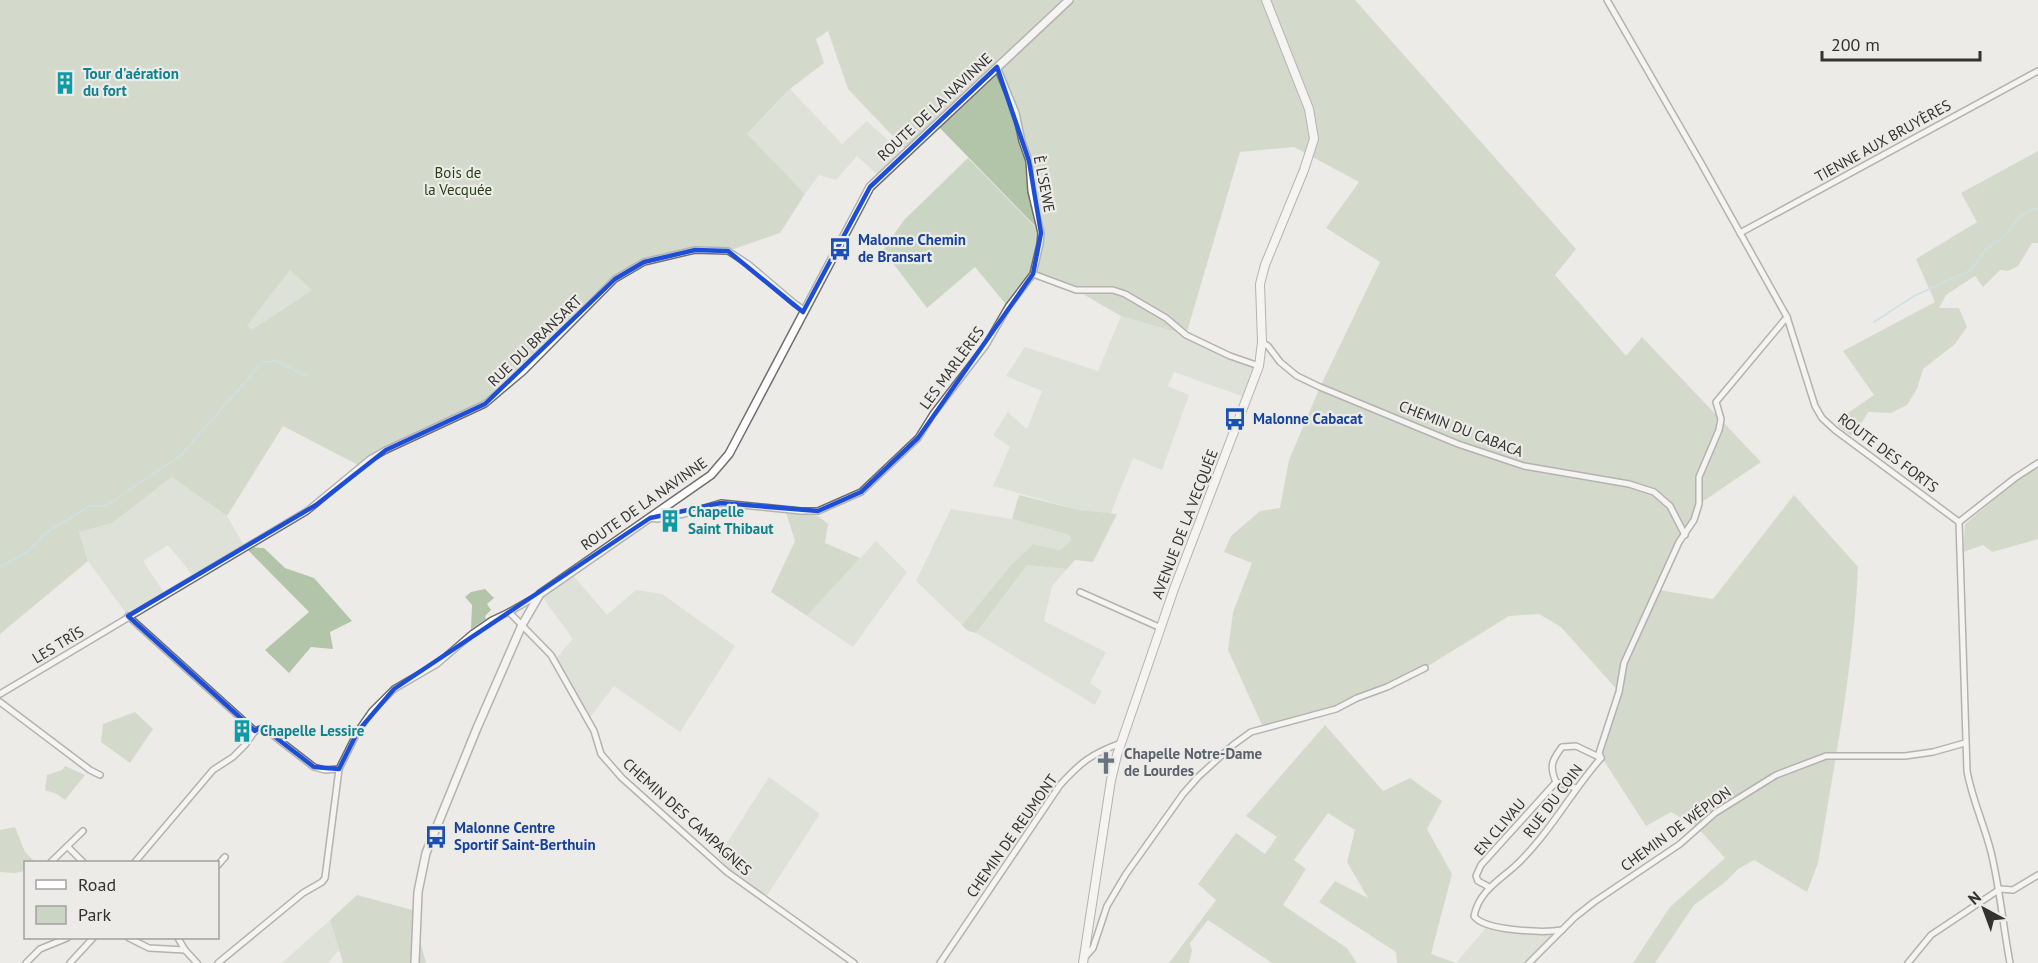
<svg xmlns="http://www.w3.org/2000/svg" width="2038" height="963" viewBox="0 0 2038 963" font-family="'PT Sans',sans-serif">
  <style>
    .green { fill: #cad6c3 }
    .forest { fill: #b3c5a8; fill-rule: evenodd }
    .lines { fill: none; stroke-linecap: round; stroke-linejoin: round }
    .stream { stroke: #aad2dc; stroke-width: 1.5 }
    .minor-casing { stroke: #706e6c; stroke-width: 8 }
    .tertiary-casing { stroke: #706e6c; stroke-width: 10 }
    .secondary-casing { stroke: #706e6c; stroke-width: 10 }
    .minor { stroke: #fff; stroke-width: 5 }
    .tertiary { stroke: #fff; stroke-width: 7 }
    .secondary { stroke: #fff; stroke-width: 8 }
    .marked { fill: none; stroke: #1d4ed8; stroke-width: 4.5; stroke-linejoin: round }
    .labels { text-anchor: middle; stroke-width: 4.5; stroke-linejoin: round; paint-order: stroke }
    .culture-label { font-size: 15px; font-weight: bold; fill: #0d838f; stroke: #edebe8; text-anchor: start }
    .street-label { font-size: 15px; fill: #323230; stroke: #edebe8 }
    .park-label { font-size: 15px; fill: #294116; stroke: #edebe8 }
    .transit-label { font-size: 15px; font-weight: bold; fill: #164399; stroke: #edebe8; text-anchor: start }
    .worship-label { font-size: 15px; font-weight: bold; fill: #5b616d; stroke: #edebe8; text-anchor: start }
  </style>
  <rect width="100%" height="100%" fill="#edebe8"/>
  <g class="green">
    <polygon points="790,89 842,144 867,121 904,155 880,177 857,156 836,180 819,175 805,194 747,135"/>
    <polygon points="968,158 1041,233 1033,274 1008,307 975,267 927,308 883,250 904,220"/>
    <polygon points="290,270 313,289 253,329 247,326"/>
    <polygon points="1121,316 1186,335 1259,366 1247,398 1174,372 1168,386 1189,395 1162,470 1133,458 1110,515 1079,510 993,486 1010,447 993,435 1008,412 1027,429 1042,391 1006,376 1025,347 1098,371"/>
    <polygon points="172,477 227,516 245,547 194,577 168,545 143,561 165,594 128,616 88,561 79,532 112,523"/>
    <polygon points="951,509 1012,519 1069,535 1071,540 1060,550 1033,544 1014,562 962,625 916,581"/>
    <polygon points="876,541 907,572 853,647 807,616"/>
    <polygon points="1027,565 1067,569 1052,586 1044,621 1106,652 1090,683 1102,691 1095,705 976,633"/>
    <polygon points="570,572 607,615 636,590 662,594 735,646 680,732 614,686 588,720 554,661 573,639 540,594"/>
    <polygon points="769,777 820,814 766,897 738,878 718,857"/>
    <polygon points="330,920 339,950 328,963 282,963"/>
    <polygon points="1489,924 1524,931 1562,930 1529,963 1456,963"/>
  </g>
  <g class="forest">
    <path d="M0 0H1355L1576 249 1555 275 1626 356 1642 337 1761 462 1699 504 1659 590 1713 599 1794 495 1858 567C1854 666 1834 765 1818 863L1807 892 1754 860 1738 869 1724 883 1694 905 1655 963H1633L1670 907 1725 858 1698 828 1671 812 1646 826 1599 753 1619 692 1561 627 1539 614 1509 616 1425 668 1336 709 1263 727 1228 650 1233 612 1252 563 1224 552 1231 536 1260 511 1280 508 1289 460 1320 387 1380 262 1326 228 1359 182 1294 147 1240 152 1186 335 1121 316 1076 290 1033 274 1041 232 937 125 908 152 848 89 828 31 816 39 824 63 790 89 747 134 805 194 780 233 728 251 711 249 644 262 615 279 485 404 399 443 360 466 283 426 227 516 172 477 112 523 79 532 88 561 0 634ZM290 270 312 290 253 329 247 326Z"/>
    <polygon points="2038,151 2038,243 2032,243 2018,266 2008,271 2000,270 1983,287 1975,276 1946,295 1939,308 1959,308 1967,327 1955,344 1923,369 1917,389 1907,405 1891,413 1868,412 1855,434 1850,435 1838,426 1842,417 1874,395 1843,351 1935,302 1916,259 1977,222 1961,193"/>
    <polygon points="2038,468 2038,539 1992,552 1983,545 1963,552 1965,524 2022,476"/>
    <polygon points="1019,495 1079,510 1117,514 1093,562 1075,560 1067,569 1027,565 976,633 968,631 962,625 1012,564 1033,544 1060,550 1071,540 1069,535 1012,519"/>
    <polygon points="785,509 818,516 828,524 825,543 860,558 807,616 771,592 795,541"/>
    <polygon points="245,547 264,548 285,568 314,578 352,621 330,632 333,649 311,647 289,673 265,650 309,612"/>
    <polygon points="485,589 494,598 487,604 491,610 485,616 486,619 471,629 472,605 465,597 471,592"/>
    <polygon points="135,712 153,729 130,763 101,742 103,724"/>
    <polygon points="1325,725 1383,791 1410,778 1442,801 1427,829 1452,874 1431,954 1456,963 1397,963 1396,952 1319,902 1335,881 1368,898 1347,862 1355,830 1328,813 1294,860 1306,869 1283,905 1347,948 1357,963 1272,963 1208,920 1190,943 1192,951 1189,963 1169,963 1216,900 1198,884 1236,833 1265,854 1277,837 1246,816"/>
    <polygon points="65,766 85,775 65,800 57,794 45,790 47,775 62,770"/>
    <polygon points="15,827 25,852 35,862 26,862 25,871 15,873 0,872 0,830"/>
    <polygon points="357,895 416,911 418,934 426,963 343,963 330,920"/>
  </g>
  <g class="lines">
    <g class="stream">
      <polyline points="1874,322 1914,296 1971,270 1985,250 2003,237 2024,213 2038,208"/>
      <polyline points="264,362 276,361 306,376"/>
      <polyline points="0,567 30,550 44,534 90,506 106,506 180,456 260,365"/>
    </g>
    <g class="minor-casing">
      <g id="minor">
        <polyline points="1607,0 1701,163 1787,317 1815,406 1822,418 1835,430 1959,522"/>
        <polyline points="1740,233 2038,71"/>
        <polyline points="1033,274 1076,290 1113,290 1125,294 1166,318 1186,335 1230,356 1259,366"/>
        <polyline points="1262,342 1268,346 1280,362 1297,376 1320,387 1458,444 1524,466 1629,484 1654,492 1670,506 1685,535"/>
        <polyline points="650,518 657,519 684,514 721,503 801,511 818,511 861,492 918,438 933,414 986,345 1008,307 1033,274 1040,244 1041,233 1031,191 1029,161 1022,141 1016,113 997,67"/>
        <path d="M1959 522 1967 771C1972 799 1984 824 1991 852 2000 889 2003 926 2010 963"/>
        <polyline points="1959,522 2015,478 2038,463"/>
        <polyline points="1080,592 1161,628"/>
        <polyline points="509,612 539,595"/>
        <polyline points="128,616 255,731 263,728 270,733 314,767 325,770 339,769"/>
        <polyline points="0,694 307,511 370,459 386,450 485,404 524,371 615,279 644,262 695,250 728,251 748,264 794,303 804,310"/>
        <polyline points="0,702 90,770 100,775"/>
        <path d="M1556 782C1549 766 1552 760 1562 747L1576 746 1601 758"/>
        <polyline points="68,847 83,862"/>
        <polyline points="51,862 83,831"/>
        <polyline points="135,862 213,770 233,757 245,745 255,731"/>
        <polyline points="218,865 225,857"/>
        <polyline points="1489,887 1478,881 1476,876 1481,865 1556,782 1576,788"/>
        <path d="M1562 930C1544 933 1484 931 1474 916 1479 892 1497 882 1514 867 1549 835 1570 793 1601 758L1599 753 1619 692 1624 663 1679 542 1694 520 1699 504V477L1719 430 1721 419 1716 402 1787 317"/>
        <polyline points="129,938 149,948 185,950 197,963"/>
        <polyline points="178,938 185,950"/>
        <polyline points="1085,957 1093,948 1107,906 1126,874 1183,794 1198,777 1233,745 1251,732 1336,709 1357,698 1387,687 1425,668"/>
        <polyline points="26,963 40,949 67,938"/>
        <polyline points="70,963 93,938"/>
        <polyline points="218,963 303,893 322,882 325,878 339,769 358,731 372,711 394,689 437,664 473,633 492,620 509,612 551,655 594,731 601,754 622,778 727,872 854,963"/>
        <path d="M940 963 1060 785C1081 762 1091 754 1121 743"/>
        <polyline points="1529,963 1575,917 1594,902 1680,844 1715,813 1776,775 1826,756 1905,756 1933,752 1965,743"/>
        <polyline points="1908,963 1931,935 2000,889 2013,890 2038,875"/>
      </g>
    </g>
    <g class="tertiary-casing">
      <polyline id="tertiary" points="415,963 418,892 426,853 477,728 522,625 540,594 711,475 729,454 870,187 1069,0"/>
    </g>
    <g class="secondary-casing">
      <polyline id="secondary" points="1083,963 1111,780 1117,755 1174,589 1259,366 1262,342 1260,284 1265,265 1304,170 1314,139 1309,109 1266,0"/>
    </g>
    <use href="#minor" class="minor"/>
    <use href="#tertiary" class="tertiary"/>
    <use href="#secondary" class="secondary"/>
  </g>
  <path d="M0 0H2038V963H0ZM997 67 1029 161 1041 233 1033 274 918 438 861 492 818 511 721 503 650 518 394 689 358 731 339 769 314 767 270 733 261 727 255 731 128 616 316 505 386 450 485 404 615 279 644 262 695 250 728 251 803 312 870 187Z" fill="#edebe8" fill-opacity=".55" fill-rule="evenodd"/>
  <path class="marked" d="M997 67 1029 161 1041 233 1033 274 918 438 861 492 818 511 721 503 650 518 394 689 358 731 339 769 314 767 270 733 261 727 255 731 128 616 316 505 386 450 485 404 615 279 644 262 695 250 728 251 803 312 870 187Z"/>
  <defs>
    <g id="building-bare" transform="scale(1.8)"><path d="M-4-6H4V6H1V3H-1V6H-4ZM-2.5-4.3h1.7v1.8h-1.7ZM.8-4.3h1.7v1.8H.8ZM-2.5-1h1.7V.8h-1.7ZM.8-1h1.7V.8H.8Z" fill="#0f9aa8" stroke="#edebe8" stroke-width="2.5" paint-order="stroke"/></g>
    <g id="bus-bare" transform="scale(1.8)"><path d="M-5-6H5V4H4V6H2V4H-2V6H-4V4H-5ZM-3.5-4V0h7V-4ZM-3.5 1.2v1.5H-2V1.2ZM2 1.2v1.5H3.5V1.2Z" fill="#1a4fb4" stroke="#edebe8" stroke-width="2.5" paint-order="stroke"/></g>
    <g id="church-bare" transform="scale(1.8)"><path d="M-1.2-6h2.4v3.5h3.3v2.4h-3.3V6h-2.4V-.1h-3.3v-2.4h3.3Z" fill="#6b7280" stroke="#edebe8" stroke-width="2.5" paint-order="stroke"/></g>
  </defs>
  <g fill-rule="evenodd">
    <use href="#building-bare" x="65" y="83"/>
    <use href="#bus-bare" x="840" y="249"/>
    <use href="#bus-bare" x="1235" y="419"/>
    <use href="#building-bare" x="670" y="521"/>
    <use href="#building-bare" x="242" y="731"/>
    <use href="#church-bare" x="1106" y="763"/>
    <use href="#bus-bare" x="436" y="837"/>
  </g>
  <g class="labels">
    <g class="culture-label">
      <text x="83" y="79">Tour d'aération<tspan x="83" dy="17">du fort</tspan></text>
      <text x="688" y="517">Chapelle<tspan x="688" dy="17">Saint Thibaut</tspan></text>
      <text x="260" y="736">Chapelle Lessire</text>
    </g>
    <g class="street-label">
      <text transform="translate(935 107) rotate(-43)" y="5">ROUTE DE LA NAVINNE</text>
      <text transform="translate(1883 141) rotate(-29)" y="5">TIENNE AUX BRUYÈRES</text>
      <text transform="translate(1044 184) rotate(79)" y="5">È L'SEWE</text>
      <text transform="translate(535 341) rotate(-44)" y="5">RUE DU BRANSART</text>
      <text transform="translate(952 368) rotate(-54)" y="5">LES MARLÈRES</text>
      <text transform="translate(1461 429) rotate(21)" y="5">CHEMIN DU CABACA</text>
      <text transform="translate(1888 453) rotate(37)" y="5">ROUTE DES FORTS</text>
      <text transform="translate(644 504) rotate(-35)" y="5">ROUTE DE LA NAVINNE</text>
      <text transform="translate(1185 524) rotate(-69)" y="5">AVENUE DE LA VECQUÉE</text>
      <text transform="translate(58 645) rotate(-31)" y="5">LES TRÎS</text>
      <text transform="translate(1553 801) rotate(-53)" y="5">RUE DU COIN</text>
      <text transform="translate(687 817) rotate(42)" y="5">CHEMIN DES CAMPAGNES</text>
      <text transform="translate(1500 827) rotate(-49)" y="5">EN CLIVAU</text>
      <text transform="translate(1676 829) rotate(-36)" y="5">CHEMIN DE WÉPION</text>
      <text transform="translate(1012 836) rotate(-55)" y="5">CHEMIN DE REUMONT</text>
    </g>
    <g class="park-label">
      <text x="458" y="178">Bois de<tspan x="458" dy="17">la Vecquée</tspan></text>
    </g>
    <g class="transit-label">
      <text x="858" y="245">Malonne Chemin<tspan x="858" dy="17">de Bransart</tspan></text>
      <text x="1253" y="424">Malonne Cabacat</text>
      <text x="454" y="833">Malonne Centre<tspan x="454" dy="17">Sportif Saint-Berthuin</tspan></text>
    </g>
    <g class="worship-label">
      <text x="1124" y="759">Chapelle Notre-Dame<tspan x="1124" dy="17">de Lourdes</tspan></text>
    </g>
  </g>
  <rect x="24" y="861" width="195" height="78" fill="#edebe8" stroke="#a2a19e" stroke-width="1.5"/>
  <rect x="36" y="880" width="30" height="9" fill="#ffffff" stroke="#a2a19e" stroke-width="1.5"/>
  <text x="78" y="891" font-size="18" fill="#323230">Road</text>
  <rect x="36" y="906" width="30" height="18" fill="#cad6c3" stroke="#a2a19e" stroke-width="1.5"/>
  <text x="78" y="921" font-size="18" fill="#323230">Park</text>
  <g transform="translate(1984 909) rotate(319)" stroke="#edebe8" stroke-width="4.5" paint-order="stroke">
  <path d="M0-4.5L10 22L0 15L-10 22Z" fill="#323230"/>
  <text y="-9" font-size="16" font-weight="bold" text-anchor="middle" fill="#323230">N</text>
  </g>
  <path d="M1822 51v9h158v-9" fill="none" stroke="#323230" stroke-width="3"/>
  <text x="1831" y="51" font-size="18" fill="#323230" stroke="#edebe8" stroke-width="4.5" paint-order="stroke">200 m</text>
</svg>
